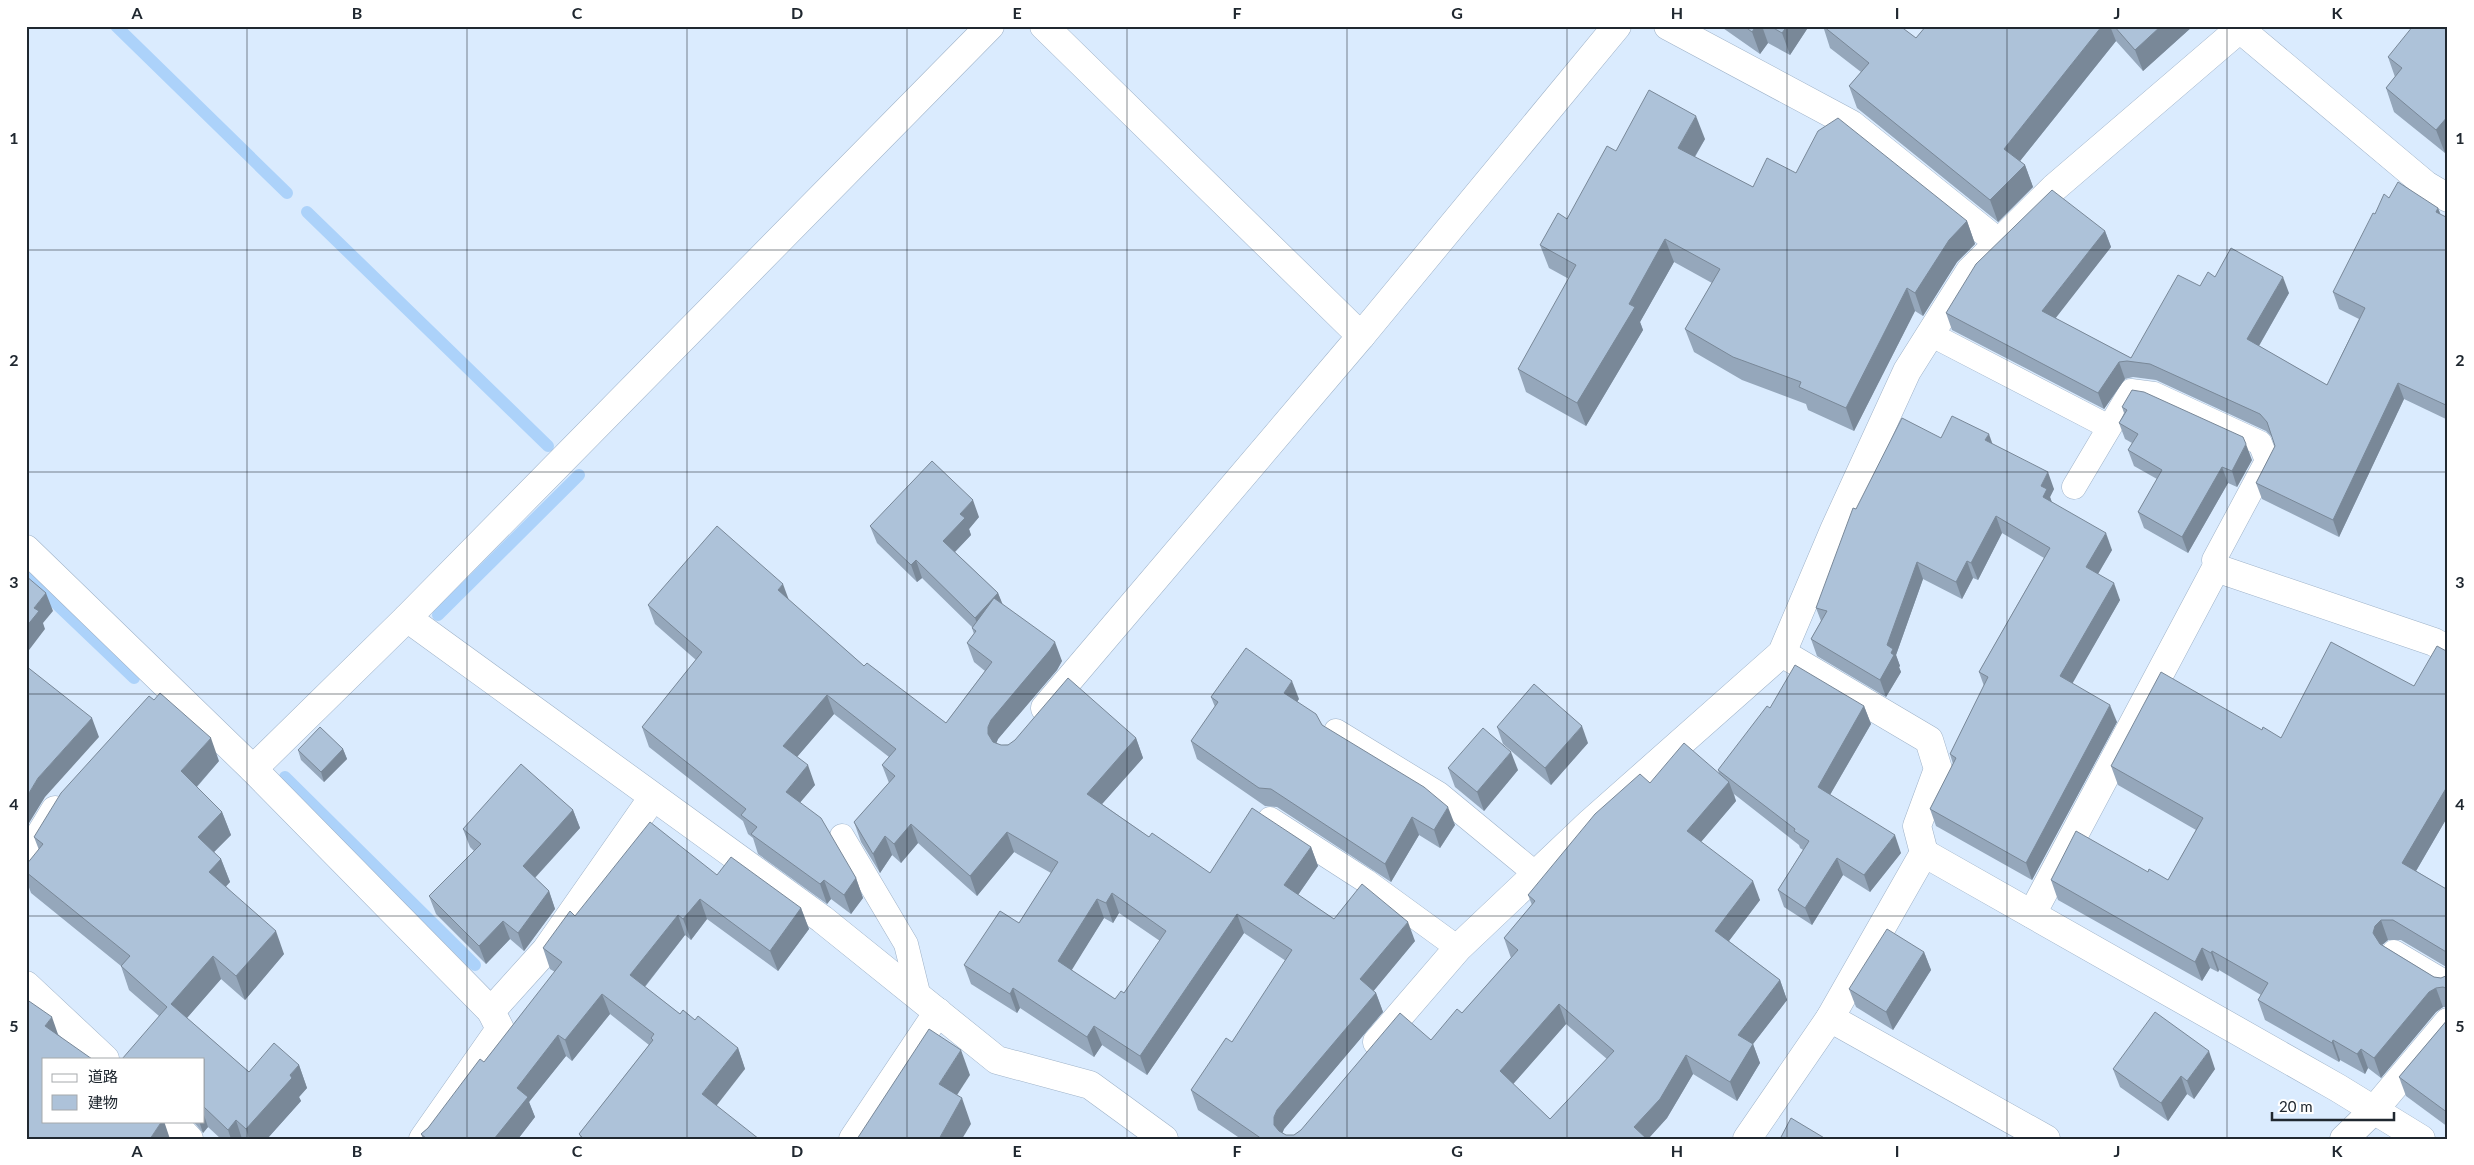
<svg xmlns="http://www.w3.org/2000/svg" width="2474" height="1165" viewBox="0 0 2474 1165" font-family="Lato,'Noto Sans JP',sans-serif">
  <style>
    .lines { fill: none; stroke-linecap: round; stroke-linejoin: round }
    .stream { stroke: #acd2fa; stroke-width: 12 }
    .lane-casing { stroke: #9eb2c8; stroke-width: 25 }
    .street-casing { stroke: #9eb2c8; stroke-width: 29 }
    .lane { stroke: #fff; stroke-width: 24 }
    .street { stroke: #fff; stroke-width: 28 }
    .wall { fill: #95a7bb; fill-rule: evenodd }
    .shaded-wall { fill: #798898 }
    .building { fill: #adc2d9; stroke: #798898; fill-rule: evenodd }
    .grid { fill: none; stroke: #202830; stroke-width: 1; stroke-opacity: 0.55 }
    .neatline { fill: none; stroke: #202830; stroke-width: 2 }
    .grid-label { font-size: 16px; text-anchor: middle; font-weight: bold; fill: #202830 }
  </style>
  <rect width="100%" height="100%" fill="#daebfe"/>
  <g class="lines">
    <g class="stream">
      <polyline points="116,26 287,193"/>
      <polyline points="307,212 548,446"/>
      <polyline points="26,575 134,678"/>
      <polyline points="438,615 579,475"/>
      <polyline points="285,777 475,965"/>
    </g>
    <g class="lane-casing">
      <g id="lane">
        <polyline points="1930,334 2109,427"/>
        <polyline points="2074,487 2131,391 2154,394 2260,443 2267,461 2214,560 2216,568"/>
        <polyline points="1336,731 1439,794 1536,874"/>
        <polyline points="1270,819 1366,881 1458,948"/>
        <polyline points="842,836 906,944 919,997"/>
        <polyline points="2394,952 2448,984"/>
      </g>
    </g>
    <g class="street-casing">
      <g id="street">
        <polyline points="1044,26 1361,336 1617,26"/>
        <polyline points="1668,26 1851,124 1999,243"/>
        <polyline points="2240,29 2426,185 2448,198"/>
        <polyline points="26,549 253,769 407,618 990,26"/>
        <polyline points="407,618 822,919 997,1060 1090,1085 1164,1139"/>
        <polyline points="1782,653 1929,740 1938,769 1917,826 1924,853"/>
        <polyline points="1045,708 1361,336"/>
        <polyline points="253,769 491,1011"/>
        <polyline points="26,858 55,810"/>
        <polyline points="2032,914 2216,568 2434,642 2448,650"/>
        <polyline points="26,985 105,1059"/>
        <polyline points="1830,1018 2046,1139"/>
        <polyline points="1377,1042 1458,948 1590,823 1782,653 1835,528 1907,371 1970,271 2054,188 2243,26"/>
        <polyline points="172,1121 189,1139"/>
        <polyline points="423,1139 500,1029 491,1011 546,950 653,797"/>
        <polyline points="853,1139 938,1012"/>
        <polyline points="1747,1139 1830,1018 1924,853 2338,1088 2421,1139"/>
        <polyline points="2344,1139 2374,1110 2448,1022"/>
      </g>
    </g>
    <use href="#lane" class="lane"/>
    <use href="#street" class="street"/>
  </g>
  <g class="wall">
    <polygon points="1720,26 1809,26 1790,55 1768,43 1760,54"/>
    <polygon points="1823,26 1916,38 1926,26 2193,26 2143,71 2116,41 2020,161 2025,165 2033,187 1998,222 1857,108 1849,86 1861,72 1830,48"/>
    <polygon points="2448,26 2448,149 2445,153 2394,112 2386,88 2395,77 2388,57"/>
    <polygon points="1705,139 1695,157 1753,187 1796,173 1967,221 1975,244 1957,262 1923,316 1915,311 1854,431 1808,410 1806,404 1742,380 1694,352 1685,329 1712,283 1674,262 1640,322 1643,330 1586,426 1526,392 1518,369 1569,279 1549,268 1540,245 1567,219 1616,151"/>
    <polygon points="2389,198 2438,208 2441,215 2448,218 2448,420 2404,399 2339,537 2262,499 2256,483 2275,446 2272,437 2266,431 2156,380 2133,377 2125,379 2104,409 1952,330 1946,313 2105,231 2111,247 2055,318 2131,358 2200,286 2215,277 2289,293 2259,346 2327,385 2359,319 2339,309 2333,292 2375,214"/>
    <polygon points="2122,407 2252,460 2237,487 2228,483 2188,553 2144,528 2138,512 2157,479 2134,466 2128,450 2132,443 2125,439 2119,423 2124,413"/>
    <polygon points="1941,438 1992,444 2054,489 2050,497 2052,502 2112,550 2098,574 2120,600 2072,683 2117,722 2032,880 1936,826 1930,809 1953,764 1950,754 1984,686 1979,672 2044,558 2002,533 1978,580 1973,578 1962,599 1923,579 1896,655 1900,666 1899,667 1901,672 1886,697 1817,656 1811,639 1821,621 1816,608 1856,509"/>
    <path d="M979 517 969 529 971 535 955 552 998 593 1002 604 1062 661 1057 670 998 739 996 743 1001 745 1136 738 1143 758 1102 804 1149 837 1210 873 1311 847 1318 866 1298 895 1334 919 1415 941 1373 991 1376 993 1383 1012 1284 1129 1282 1133 1286 1135H1294L1431 1040 1462 1013 1511 958 1504 938 1532 905 1528 895 1650 783 1719 773 1718 770 1770 708 1864 706 1871 724 1830 795 1901 853 1870 892 1843 875 1812 925 1784 907 1778 890 1803 850 1800 848 1799 845 1734 794 1736 801 1701 842 1760 900 1729 941 1780 980 1787 1000 1753 1044 1760 1063 1737 1101 1693 1074 1667 1118 1648 1139H1241L1198 1110 1191 1090 1232 1042 1286 961 1244 933 1147 1075 1102 1045 1094 1057 1020 1008 1017 1013 971 984 964 965 1019 923 1051 873 1014 852 977 896 918 843 901 863 892 855 880 873 861 842 854 822 889 783 882 765 889 757 834 714 797 757 815 785 800 802 856 878 863 898 851 914 831 899 827 904 758 854 753 838 748 834 743 821 649 747 642 727 696 660 655 624 648 605 788 599 864 666 946 723 985 671 974 662 967 643 974 634 972 628V627L922 578 917 582 877 543 870 526ZM1119 913 1160 941 1124 993 1115 999 1071 970 1104 918 1113 923ZM1566 1024 1607 1059 1550 1119 1513 1084Z"/>
    <polygon points="2448,652 2448,816 2416,871 2448,890 2448,968 2401,940 2388,940 2382,945 2434,977 2441,978 2448,975 2448,1007 2443,1007 2436,1012 2381,1078 2368,1068 2365,1074 2340,1060 2339,1062 2265,1020 2258,1000 2261,995 2219,970 2218,972 2210,968 2202,981 2058,900 2051,880 2148,872 2168,880 2196,830 2118,785 2111,766 2262,730 2281,738 2414,686"/>
    <polygon points="1211,697 1299,699 1297,701 1322,725 1455,825 1440,848 1419,835 1391,882 1277,807 1265,806 1197,759 1191,741 1215,707"/>
    <polygon points="1497,727 1588,743 1551,785 1503,744"/>
    <polygon points="343,749 347,759 324,782 301,760 298,750"/>
    <polygon points="219,761 197,787 222,812 231,835 214,852 221,859 230,882 226,886 284,954 245,1000 221,979 187,1018 249,1072 299,1065 307,1088 299,1097 301,1101 267,1139 221,1139 208,1127 203,1133 193,1121 204,1121 204,1059 159,1016 129,990 121,966 31,893 26,879 26,865 39,850 34,837"/>
    <polygon points="1448,768 1518,770 1484,811 1455,787"/>
    <polygon points="573,810 580,828 535,878 549,891 555,909 524,951 510,939 486,964 436,914 429,896 474,851 470,847 463,829"/>
    <polygon points="717,875 801,908 809,929 778,971 707,919 691,940 685,935 645,987 680,1014 695,1020 738,1048 745,1069 581,1139 579,1134 649,1045 610,1014 572,1061 566,1056 529,1102 535,1117 518,1139 423,1139 421,1134 428,1128 484,1062 555,972 550,969 543,948 575,916"/>
    <polygon points="1924,952 1931,970 1893,1030 1856,1007 1849,989"/>
    <polygon points="2448,1019 2448,1127 2406,1096 2399,1077"/>
    <polygon points="2113,1069 2215,1069 2194,1099 2187,1094 2168,1121 2120,1087"/>
  </g>
  <g class="shaded-wall">
    <polygon points="1756,26 1762,26 1768,43 1760,54 1752,32"/>
    <polygon points="1787,26 1809,26 1790,55 1782,33"/>
    <polygon points="2102,26 2110,26 2116,41 2012,171 2004,149"/>
    <polygon points="2161,26 2193,26 2143,71 2135,50"/>
    <polygon points="1696,116 1705,139 1686,171 1678,148"/>
    <polygon points="2448,116 2448,149 2445,153 2436,130"/>
    <polygon points="2025,165 2033,187 1998,222 1990,200"/>
    <polygon points="2438,208 2444,225 2436,212"/>
    <polygon points="1967,221 1975,244 1957,262 1923,316 1915,293 1949,240"/>
    <polygon points="2105,231 2111,247 2048,328 2042,311"/>
    <polygon points="1665,239 1674,262 1640,322 1643,330 1586,426 1577,403 1629,304"/>
    <polygon points="2283,277 2289,293 2253,356 2247,339"/>
    <polygon points="1907,288 1915,311 1854,431 1846,408"/>
    <polygon points="2119,362 2125,379 2104,409 2098,393"/>
    <polygon points="2398,383 2404,399 2339,537 2333,520"/>
    <polygon points="1989,434 1995,451 1985,440"/>
    <polygon points="2246,444 2252,460 2237,487 2232,471"/>
    <polygon points="2222,467 2228,483 2188,553 2182,537"/>
    <polygon points="2048,472 2054,489 2050,497 2053,506 2043,497 2041,486"/>
    <polygon points="973,500 979,517 969,529 971,535 949,558 943,541 960,514"/>
    <polygon points="1996,516 2002,533 1978,580 1971,563"/>
    <polygon points="2106,533 2112,550 2092,584 2086,567"/>
    <polygon points="916,560 922,578 917,582 911,565"/>
    <polygon points="1967,561 1973,578 1962,599 1956,582"/>
    <polygon points="1917,562 1923,579 1896,655 1900,666 1899,667 1901,672 1886,697 1880,680 1887,645"/>
    <polygon points="2114,583 2120,600 2067,693 2060,676"/>
    <polygon points="783,584 790,603 778,590"/>
    <polygon points="46,593 53,611 43,623 45,629 26,654 26,627 34,608"/>
    <polygon points="998,593 1005,610 981,635 975,618"/>
    <polygon points="1055,642 1062,661 1057,670 998,739 995,747 988,734 988,727 991,720"/>
    <polygon points="1292,681 1299,699 1291,711 1284,693"/>
    <polygon points="827,695 834,714 790,765 783,746"/>
    <polygon points="2110,705 2117,722 2032,880 2026,863"/>
    <polygon points="1864,706 1871,724 1824,805 1818,787"/>
    <polygon points="92,718 99,737 45,797 26,828 26,798 38,778"/>
    <polygon points="1582,726 1588,743 1551,785 1545,768"/>
    <polygon points="211,738 219,761 190,794 181,771"/>
    <polygon points="1136,738 1143,758 1094,813 1087,794"/>
    <polygon points="343,749 347,759 324,782 321,772"/>
    <polygon points="1511,752 1518,770 1484,811 1477,792"/>
    <polygon points="808,765 815,785 793,811 786,792"/>
    <polygon points="1729,782 1736,801 1694,850 1687,831"/>
    <polygon points="2447,785 2448,816 2409,883 2402,863"/>
    <polygon points="1448,807 1455,825 1440,848 1434,830"/>
    <polygon points="573,810 580,828 529,884 523,866"/>
    <polygon points="222,812 231,835 206,860 198,837"/>
    <polygon points="1412,817 1419,835 1391,882 1385,864"/>
    <polygon points="911,824 918,843 901,863 894,844"/>
    <polygon points="1007,832 1014,852 977,896 970,876"/>
    <polygon points="1895,835 1901,853 1870,892 1864,875"/>
    <polygon points="885,836 892,855 880,873 873,854"/>
    <polygon points="1311,847 1318,866 1291,905 1284,885"/>
    <polygon points="1837,858 1843,875 1812,925 1805,908"/>
    <polygon points="221,859 230,882 218,895 209,872"/>
    <polygon points="856,878 863,898 851,914 844,895"/>
    <polygon points="824,880 831,899 827,904 820,884"/>
    <polygon points="1753,881 1760,900 1722,950 1715,931"/>
    <polygon points="549,891 555,909 524,951 518,933"/>
    <polygon points="1112,893 1119,913 1113,923 1106,903"/>
    <polygon points="700,899 707,919 691,940 683,919"/>
    <polygon points="1097,899 1104,918 1065,981 1058,961"/>
    <polygon points="801,908 809,929 778,971 770,951"/>
    <polygon points="1237,914 1244,933 1147,1075 1140,1056"/>
    <polygon points="678,915 685,935 638,995 630,975"/>
    <polygon points="2381,920 2388,940 2382,945 2380,952 2373,933 2375,926"/>
    <polygon points="503,921 510,939 486,964 479,946"/>
    <polygon points="1408,922 1415,941 1367,999 1360,979"/>
    <polygon points="276,931 284,954 245,1000 236,976"/>
    <polygon points="2202,948 2210,968 2202,981 2195,962"/>
    <polygon points="2212,951 2219,970 2218,972 2211,953"/>
    <polygon points="1924,952 1931,970 1893,1030 1886,1012"/>
    <polygon points="213,956 221,979 179,1027 171,1004"/>
    <polygon points="1780,980 1787,1000 1753,1044 1760,1063 1737,1101 1730,1082 1738,1035"/>
    <polygon points="1013,988 1020,1008 1017,1013 1010,994"/>
    <polygon points="2436,988 2443,1007 2436,1012 2381,1078 2374,1058 2429,992"/>
    <polygon points="1376,993 1383,1012 1284,1129 1281,1137 1274,1125 1274,1117 1277,1110"/>
    <polygon points="602,994 610,1014 572,1061 565,1040"/>
    <polygon points="1559,1004 1566,1024 1507,1091 1500,1071"/>
    <polygon points="52,1017 60,1040 45,1026"/>
    <polygon points="1094,1026 1102,1045 1094,1057 1087,1037"/>
    <polygon points="558,1035 566,1056 529,1102 535,1117 518,1139 494,1139 517,1088"/>
    <polygon points="2333,1040 2340,1060 2339,1062 2332,1043"/>
    <polygon points="738,1048 745,1069 710,1114 702,1094"/>
    <polygon points="2361,1049 2368,1068 2365,1074 2357,1054"/>
    <polygon points="961,1050 970,1075 948,1109 939,1084"/>
    <polygon points="2209,1051 2215,1069 2194,1099 2187,1081"/>
    <polygon points="1686,1055 1693,1074 1667,1118 1648,1139 1638,1139 1634,1127"/>
    <polygon points="299,1065 307,1088 299,1097 301,1101 267,1139 249,1139 246,1129"/>
    <polygon points="2181,1076 2187,1094 2168,1121 2161,1103"/>
    <polygon points="962,1098 971,1124 962,1139 939,1139"/>
    <polygon points="204,1115 208,1127 203,1133 199,1121 204,1121"/>
    <polygon points="236,1120 242,1139 231,1139 228,1130"/>
    <polygon points="162,1121 164,1121 170,1139 150,1139"/>
  </g>
  <g class="building">
    <polygon points="1744,26 1756,26 1752,32"/>
    <polygon points="1770,26 1787,26 1782,33"/>
    <polygon points="1823,26 1900,26 1916,38 1926,26 2102,26 2004,149 2025,165 1990,200 1849,86 1869,63"/>
    <polygon points="2114,26 2161,26 2135,50"/>
    <polygon points="2413,26 2448,26 2448,116 2436,130 2386,88 2402,68 2388,57"/>
    <polygon points="1649,90 1696,116 1678,148 1753,187 1767,158 1796,173 1818,131 1838,118 1967,221 1949,240 1915,293 1907,288 1846,408 1799,387 1801,382 1733,357 1685,329 1720,269 1665,239 1629,304 1635,307 1577,403 1518,369 1576,265 1540,245 1558,213 1567,219 1607,146 1616,151"/>
    <polygon points="2398,182 2438,208 2436,212 2448,218 2448,406 2398,383 2333,520 2256,483 2275,446 2267,422 2260,414 2150,364 2127,361 2119,362 2098,393 1946,313 1976,264 2052,190 2105,231 2042,311 2131,358 2178,275 2200,286 2208,272 2215,277 2231,248 2283,277 2247,339 2327,385 2365,308 2333,292 2373,213 2375,214 2384,194 2389,198"/>
    <polygon points="2132,390 2144,392 2243,437 2246,444 2232,471 2222,467 2182,537 2138,512 2162,470 2128,450 2138,434 2119,423 2127,410 2122,407"/>
    <polygon points="1952,416 1989,434 1985,440 2048,472 2041,486 2047,489 2043,497 2106,533 2086,567 2114,583 2060,676 2110,705 2026,863 1930,809 1956,758 1950,754 1988,677 1979,672 2050,548 1996,516 1971,563 1967,561 1956,582 1917,562 1887,645 1893,649 1891,653 1894,655 1880,680 1811,639 1827,611 1816,608 1853,508 1856,509 1902,418 1941,438"/>
    <polygon points="932,461 973,500 960,514 965,518 943,541 998,593 975,618 916,560 911,565 870,526"/>
    <path d="M717 526 783 584 778 590 864 666 867 663 946 723 992 662 967 643 976 631 972 628 994 598 1055 642 1050 650 991 720 988 727V734L993 742 1001 745H1008L1015 740 1068 678 1136 738 1087 794 1149 837 1152 833 1210 873 1252 808 1311 847 1284 885 1334 919 1362 884 1408 922 1360 979 1376 993 1277 1110 1274 1117V1125L1279 1131 1286 1135H1294L1301 1130 1400 1013 1431 1040 1457 1009 1462 1013 1518 950 1504 938 1535 901 1528 895 1595 814 1640 774 1650 783 1684 743 1729 782 1687 831 1753 881 1715 931 1780 980 1738 1035 1753 1044 1730 1082 1686 1055 1660 1099 1634 1127 1647 1139H1262L1191 1090 1226 1038 1232 1042 1292 950 1237 914 1140 1056 1094 1026 1087 1037 1013 988 1010 994 964 965 1000 911 1019 923 1058 862 1007 832 970 876 911 824 894 844 885 836 873 854 854 822 895 776 882 765 896 749 827 695 783 746 808 765 786 792 821 818 856 878 844 895 824 880 820 884 751 834 757 827 741 815 746 809 642 727 702 652 648 605ZM1112 893 1166 931 1124 993 1121 991 1115 999 1058 961 1097 899 1106 903ZM1559 1004 1614 1051 1550 1119 1500 1071Z"/>
    <polygon points="26,576 46,593 34,608 39,611 26,627"/>
    <polygon points="2331,642 2414,686 2437,646 2448,652 2448,785 2402,863 2448,890 2448,953 2393,920 2381,920 2375,926 2373,933 2380,944 2434,977 2441,978 2448,975 2448,989 2443,987 2436,988 2429,992 2374,1058 2361,1049 2357,1054 2333,1040 2332,1043 2258,1000 2268,983 2212,951 2211,953 2202,948 2195,962 2051,880 2076,831 2148,872 2149,869 2168,880 2203,818 2111,766 2161,672 2262,730 2263,727 2281,738"/>
    <polygon points="1246,648 1292,681 1284,693 1316,714 1322,725 1424,787 1448,807 1434,830 1412,817 1385,864 1271,789 1259,788 1191,741 1218,702 1211,697"/>
    <polygon points="1795,665 1864,706 1818,787 1895,835 1864,875 1837,858 1805,908 1778,890 1809,841 1794,831 1795,829 1718,770 1767,706 1770,708"/>
    <polygon points="26,666 92,718 38,778 26,798"/>
    <polygon points="1534,684 1582,726 1545,768 1497,727"/>
    <polygon points="160,693 211,738 181,771 222,812 198,837 221,859 209,872 276,931 236,976 213,956 171,1004 249,1072 274,1043 299,1065 290,1075 292,1078 246,1129 236,1120 228,1130 204,1107 204,1059 122,1059 167,1007 121,966 130,956 26,872 26,865 43,844 34,837 61,793 149,696 154,700"/>
    <polygon points="320,727 343,749 321,772 298,750"/>
    <polygon points="1483,728 1511,752 1477,792 1448,768"/>
    <polygon points="521,764 573,810 523,866 549,891 518,933 503,921 479,946 429,896 481,844 463,829"/>
    <polygon points="650,822 717,875 731,857 801,908 770,951 700,899 683,919 678,915 630,975 680,1014 683,1010 695,1020 698,1016 738,1048 702,1094 759,1139 581,1139 582,1137 579,1134 653,1040 651,1038 654,1034 602,994 565,1040 558,1035 517,1088 528,1097 494,1139 427,1139 421,1134 428,1128 480,1059 484,1062 562,962 543,948 570,911 575,916"/>
    <polygon points="1887,929 1924,952 1886,1012 1849,989"/>
    <polygon points="26,999 52,1017 45,1026 92,1059 44,1059 44,1121 162,1121 150,1139 26,1139"/>
    <polygon points="2155,1012 2209,1051 2187,1081 2181,1076 2161,1103 2113,1069"/>
    <polygon points="2448,1019 2448,1113 2399,1077"/>
    <polygon points="929,1029 961,1050 939,1084 962,1098 939,1139 857,1139"/>
    <polygon points="1791,1118 1826,1139 1780,1139"/>
  </g>
  <path class="grid" d="M247 26V1139M467 26V1139M687 26V1139M907 26V1139M1127 26V1139M1347 26V1139M1567 26V1139M1787 26V1139M2007 26V1139M2227 26V1139M26 250H2448M26 472H2448M26 694H2448M26 916H2448"/>
  <rect width="2474" height="1165" fill="none" stroke="#ffffff" stroke-width="55"/>
  <rect x="42" y="1058" width="162" height="65" fill="#ffffff" stroke="#a6a9ac"/>
  <rect x="52" y="1074" width="25" height="8" fill="#ffffff" stroke="#a6a9ac"/>
  <text x="88" y="1082" font-size="15" fill="#202830">道路</text>
  <rect x="52" y="1095" width="25" height="15" fill="#adc2d9" stroke="#a6a9ac"/>
  <text x="88" y="1108" font-size="15" fill="#202830">建物</text>
  <path d="M2272 1112v8h122v-8" fill="none" stroke="#202830" stroke-width="2.5"/>
  <text x="2279" y="1112" font-size="15" fill="#202830" stroke="#ffffff" stroke-width="4" paint-order="stroke">20 m</text>
  <rect x="28" y="28" width="2418" height="1110" class="neatline"/>
  <g class="grid-label">
    <text x="137" y="19">A</text>
    <text x="357" y="19">B</text>
    <text x="577" y="19">C</text>
    <text x="797" y="19">D</text>
    <text x="1017" y="19">E</text>
    <text x="1237" y="19">F</text>
    <text x="1457" y="19">G</text>
    <text x="1677" y="19">H</text>
    <text x="1897" y="19">I</text>
    <text x="2117" y="19">J</text>
    <text x="2337" y="19">K</text>
    <text x="14" y="144">1</text>
    <text x="2460" y="144">1</text>
    <text x="14" y="366">2</text>
    <text x="2460" y="366">2</text>
    <text x="14" y="588">3</text>
    <text x="2460" y="588">3</text>
    <text x="14" y="810">4</text>
    <text x="2460" y="810">4</text>
    <text x="14" y="1032">5</text>
    <text x="2460" y="1032">5</text>
    <text x="137" y="1157">A</text>
    <text x="357" y="1157">B</text>
    <text x="577" y="1157">C</text>
    <text x="797" y="1157">D</text>
    <text x="1017" y="1157">E</text>
    <text x="1237" y="1157">F</text>
    <text x="1457" y="1157">G</text>
    <text x="1677" y="1157">H</text>
    <text x="1897" y="1157">I</text>
    <text x="2117" y="1157">J</text>
    <text x="2337" y="1157">K</text>
  </g>
</svg>
